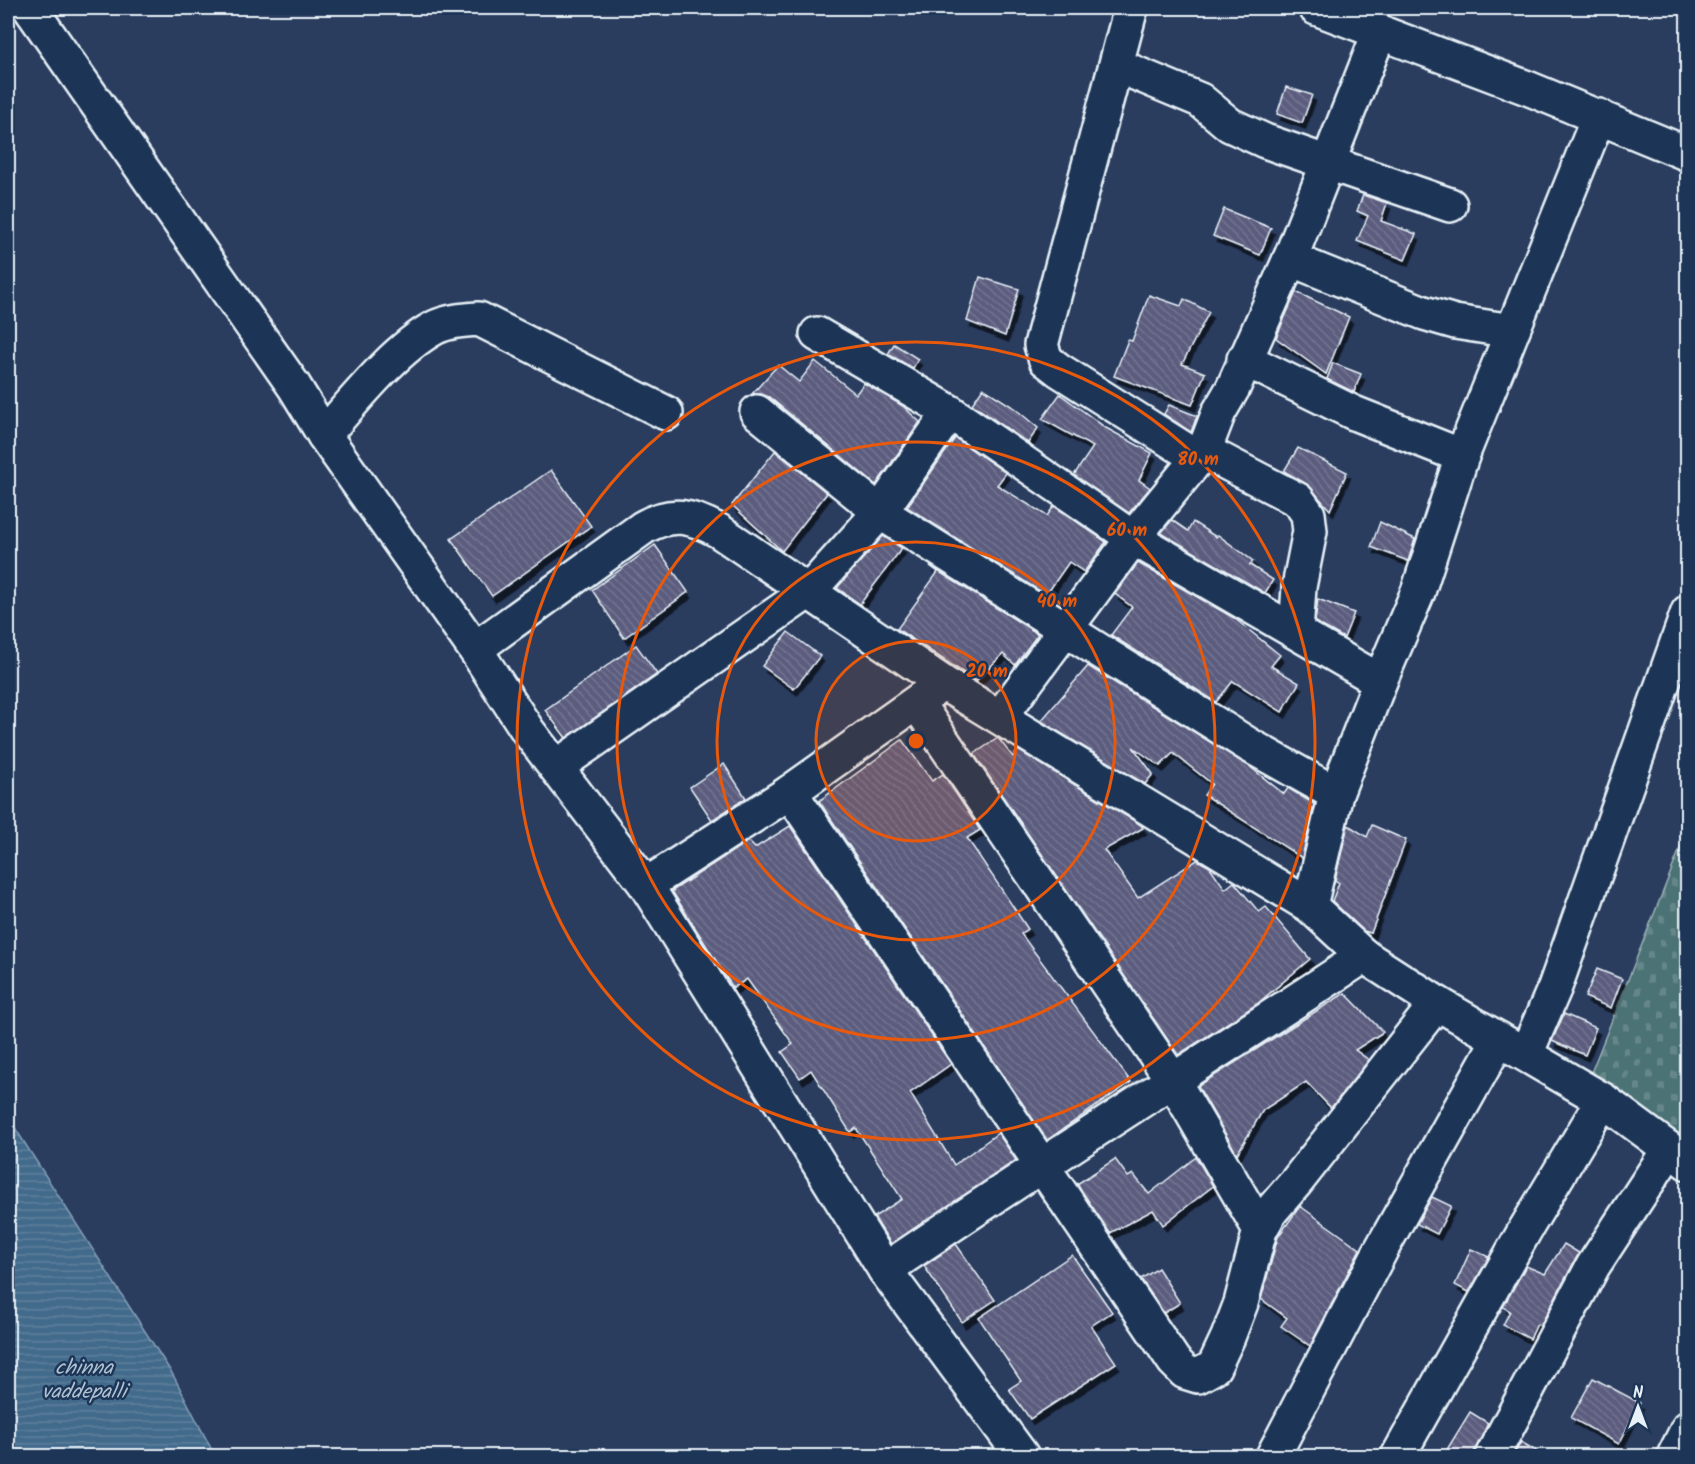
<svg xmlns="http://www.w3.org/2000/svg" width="1695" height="1464" viewBox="0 0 1695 1464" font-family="Kalam,sans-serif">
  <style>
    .cemetery { fill: url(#cemetery-stones); stroke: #9ab2b6; stroke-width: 1.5 }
    .water { fill: url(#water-rules); stroke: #85a0b7; stroke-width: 1.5 }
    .building { fill: url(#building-back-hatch); stroke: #e8f1f8; stroke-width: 1.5; filter: url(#shadow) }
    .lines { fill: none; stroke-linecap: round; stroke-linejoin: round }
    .minor-casing { stroke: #e8f1f8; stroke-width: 38 }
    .minor { stroke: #1d3557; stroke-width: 33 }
    .ring { fill: none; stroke: #e8590c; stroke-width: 3 }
    .labels { text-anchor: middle; stroke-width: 5; stroke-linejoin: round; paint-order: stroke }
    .water-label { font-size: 21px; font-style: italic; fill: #aec2d2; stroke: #1d3557 }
    .centre { fill: #e8590c; stroke: #1d3557; stroke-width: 3 }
    .ring-label { font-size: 18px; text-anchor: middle; font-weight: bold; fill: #e8590c; stroke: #1d3557; stroke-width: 5; stroke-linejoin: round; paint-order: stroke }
  </style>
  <defs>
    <pattern id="cemetery-stones" width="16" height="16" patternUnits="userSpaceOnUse" patternTransform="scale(1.5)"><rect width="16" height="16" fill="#4c7274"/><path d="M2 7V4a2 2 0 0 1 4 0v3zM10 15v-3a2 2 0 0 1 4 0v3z" fill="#668789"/></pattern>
    <pattern id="water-rules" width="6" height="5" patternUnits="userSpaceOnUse" patternTransform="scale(1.5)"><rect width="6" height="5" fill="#436a8b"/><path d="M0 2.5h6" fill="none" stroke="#5e809c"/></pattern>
    <pattern id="building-back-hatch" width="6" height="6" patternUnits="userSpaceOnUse" patternTransform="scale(1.5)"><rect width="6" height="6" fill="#5c5c7e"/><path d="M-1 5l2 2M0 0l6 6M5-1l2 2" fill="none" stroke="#737491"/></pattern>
    <filter id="shadow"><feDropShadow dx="3.5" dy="6" stdDeviation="0" flood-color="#0009"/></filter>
  </defs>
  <rect width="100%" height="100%" fill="#2a3d5f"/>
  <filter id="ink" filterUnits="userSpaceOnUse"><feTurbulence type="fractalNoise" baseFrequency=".0167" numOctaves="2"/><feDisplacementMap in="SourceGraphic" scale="12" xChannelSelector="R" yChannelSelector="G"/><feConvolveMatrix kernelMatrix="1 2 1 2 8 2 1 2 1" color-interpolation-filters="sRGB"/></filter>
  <g filter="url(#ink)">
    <polygon class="cemetery" points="1687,831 1687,1159 1581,1098"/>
    <polygon class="water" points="8,1117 173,1375 215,1456 8,1456"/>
    <g class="building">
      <polygon points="1286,87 1312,95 1302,123 1277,114"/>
      <polygon points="1363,195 1387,203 1381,221 1416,234 1405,260 1357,241 1368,216 1357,211"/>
      <polygon points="1224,209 1271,228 1260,255 1213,236"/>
      <polygon points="980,277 1019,289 1005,336 967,321"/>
      <polygon points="1296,292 1349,317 1326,374 1276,338"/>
      <polygon points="1149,295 1181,306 1184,299 1209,312 1182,364 1205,373 1192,405 1114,376 1128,340 1132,341"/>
      <polygon points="894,344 918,359 913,368 888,354"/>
      <polygon points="815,361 856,394 864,383 903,406 920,422 876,485 769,397 761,394 752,394 778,365 799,382"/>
      <polygon points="1333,363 1361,374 1354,392 1327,379"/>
      <polygon points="983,388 1013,407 1038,428 1028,443 972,404"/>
      <polygon points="1060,394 1106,428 1152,453 1139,480 1150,488 1129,513 1074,475 1093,447 1042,419"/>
      <polygon points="1169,405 1197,416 1191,432 1164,414"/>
      <polygon points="955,438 1006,473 997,485 1047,516 1054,506 1106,542 1084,572 1069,562 1046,595 907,507"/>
      <polygon points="1298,448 1347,472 1330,510 1307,484 1284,471"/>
      <polygon points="775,451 827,493 782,551 732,505"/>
      <polygon points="551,470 591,526 492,596 451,539"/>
      <polygon points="1172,520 1188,531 1193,522 1216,537 1218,535 1253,561 1250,565 1273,580 1265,593 1161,533"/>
      <polygon points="1380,522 1415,539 1408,561 1371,547"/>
      <polygon points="883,536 902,548 860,604 837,588"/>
      <polygon points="655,545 688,592 624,638 592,590"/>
      <polygon points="1138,563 1234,618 1280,655 1271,666 1299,683 1282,712 1233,681 1216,702 1111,635 1132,607 1115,594"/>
      <polygon points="930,566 1038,634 1015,665 1003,654 976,681 897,629 938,572"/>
      <polygon points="1318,599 1354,613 1344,638 1315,622"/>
      <polygon points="788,632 820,656 794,689 762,666"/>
      <polygon points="636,645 657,674 566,738 545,710"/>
      <polygon points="1088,666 1249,766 1284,794 1288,788 1314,804 1302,858 1204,795 1212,784 1173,753 1160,766 1133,747 1153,774 1145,784 1041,721"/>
      <polygon points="998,738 1013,757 1018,750 1141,825 1143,828 1104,850 1138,898 1197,860 1210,867 1225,889 1234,882 1259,912 1266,907 1310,959 1257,1004 1178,1055 974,754"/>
      <polygon points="902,740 932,781 943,774 980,830 967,838 1028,929 1021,934 1131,1082 1047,1140 819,801"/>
      <polygon points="724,764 746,798 712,820 690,787"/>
      <polygon points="1348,825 1367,837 1372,825 1406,840 1371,933 1364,931 1332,901 1339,883 1335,880"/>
      <polygon points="790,826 951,1064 910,1093 954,1165 998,1133 1016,1160 891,1244 874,1217 902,1199 856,1128 850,1132 811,1070 800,1078 782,1052 793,1044 747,979 733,988 672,891 748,841 755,848"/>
      <polygon points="1597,969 1622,979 1611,1008 1585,997"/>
      <polygon points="1345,993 1383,1032 1355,1050 1369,1060 1331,1108 1306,1082 1263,1110 1237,1154 1198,1086"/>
      <polygon points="1564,1014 1596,1028 1585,1055 1552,1041"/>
      <polygon points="1196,1157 1213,1186 1163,1225 1153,1210 1110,1233 1077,1184 1115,1159 1128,1177 1133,1174 1149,1194"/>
      <polygon points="1432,1197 1451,1206 1437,1234 1417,1224"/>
      <polygon points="1300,1206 1360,1249 1310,1346 1281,1326 1287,1318 1261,1299 1278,1237"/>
      <polygon points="956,1244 995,1300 962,1322 924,1266"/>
      <polygon points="1564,1244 1579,1253 1540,1326 1537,1324 1530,1339 1503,1325 1510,1311 1503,1307 1526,1266 1545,1274"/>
      <polygon points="1471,1249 1489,1257 1469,1292 1455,1285"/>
      <polygon points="1072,1255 1112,1312 1091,1326 1116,1363 1030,1419 1009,1389 1021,1381 979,1318"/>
      <polygon points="1158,1268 1180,1303 1164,1313 1141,1279"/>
      <polygon points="1593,1378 1640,1403 1619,1444 1571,1418"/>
      <polygon points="1470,1412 1488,1423 1473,1456 1443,1456"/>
      <polygon points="1521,1442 1545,1456 1513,1456"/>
    </g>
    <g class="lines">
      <g class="minor-casing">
        <g id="minor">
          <polyline points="30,8 294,386 324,435 475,649 528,731 646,885 885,1270 1022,1456"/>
          <polyline points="1131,8 1041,345 1046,360 1059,370 1198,458"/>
          <polyline points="1316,8 1530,89 1688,154"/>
          <polyline points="1116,65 1200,100 1230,125 1265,141 1450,205"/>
          <polyline points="1290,259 1424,313 1455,322 1512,331"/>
          <polyline points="817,334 950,412 1133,538 1380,681"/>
          <polyline points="1244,359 1354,413 1462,456"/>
          <polyline points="757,412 880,512 1249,745 1336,794"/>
          <path d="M324 435C354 401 394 350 434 328 448 321 464 320 479 319L666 413"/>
          <polyline points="1204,451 1298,500 1308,514 1310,531 1299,587 1296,632"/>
          <path d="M475 649 644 527C672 511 692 516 719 531L943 683 1310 906 1364 956 1437 1003 1603 1100 1688 1163"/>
          <polyline points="1001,716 1133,538 1204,451 1219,412 1233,388 1290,259 1380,31"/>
          <polyline points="556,767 809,591 880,512 950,412"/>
          <polyline points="790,792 1174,1361 1185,1372 1198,1376 1214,1367 1228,1337 1241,1303 1260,1230 1174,1082 917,703"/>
          <polyline points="646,885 790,792 935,689"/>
          <polyline points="1310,906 1336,794 1380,681 1418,592 1462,456 1599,116"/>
          <polyline points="1526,1054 1555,987 1688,612"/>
          <polyline points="1260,1230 1271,1211 1297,1181 1437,1003"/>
          <path d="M885 1270C1043 1162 1205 1061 1364 956"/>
          <polyline points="1273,1456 1382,1248 1499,1039"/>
          <polyline points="1398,1456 1525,1230 1603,1100"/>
          <polyline points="1492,1456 1593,1266 1668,1151"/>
          <polyline points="1674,1456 1688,1428"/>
        </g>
      </g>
      <use href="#minor" class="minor"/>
    </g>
  </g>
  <circle cx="916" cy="741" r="100" fill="#e8590c" fill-opacity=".12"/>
  <g class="ring">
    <circle cx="916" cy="741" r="100"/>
    <circle cx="916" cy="741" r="199"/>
    <circle cx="916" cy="741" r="299"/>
    <circle cx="916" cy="741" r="399"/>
  </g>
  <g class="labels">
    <g class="water-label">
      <text x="84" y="1374">chinna<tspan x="84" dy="24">vaddepalli</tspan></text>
    </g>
  </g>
  <circle cx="916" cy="741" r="9" class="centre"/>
  <g class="ring-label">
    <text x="1198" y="465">80 m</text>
    <text x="1127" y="536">60 m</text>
    <text x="1057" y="607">40 m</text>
    <text x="987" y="677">20 m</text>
  </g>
  <rect width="1695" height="1464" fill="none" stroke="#1d3557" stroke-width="30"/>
  <rect x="15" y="15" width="1665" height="1434" fill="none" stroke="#e8f1f8" stroke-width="2" filter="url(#ink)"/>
  <g transform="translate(1638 1407)" stroke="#1d3557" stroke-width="4.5" paint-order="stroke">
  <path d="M0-4.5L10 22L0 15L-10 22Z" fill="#e8f1f8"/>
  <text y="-9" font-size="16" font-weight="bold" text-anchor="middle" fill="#e8f1f8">N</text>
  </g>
</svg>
